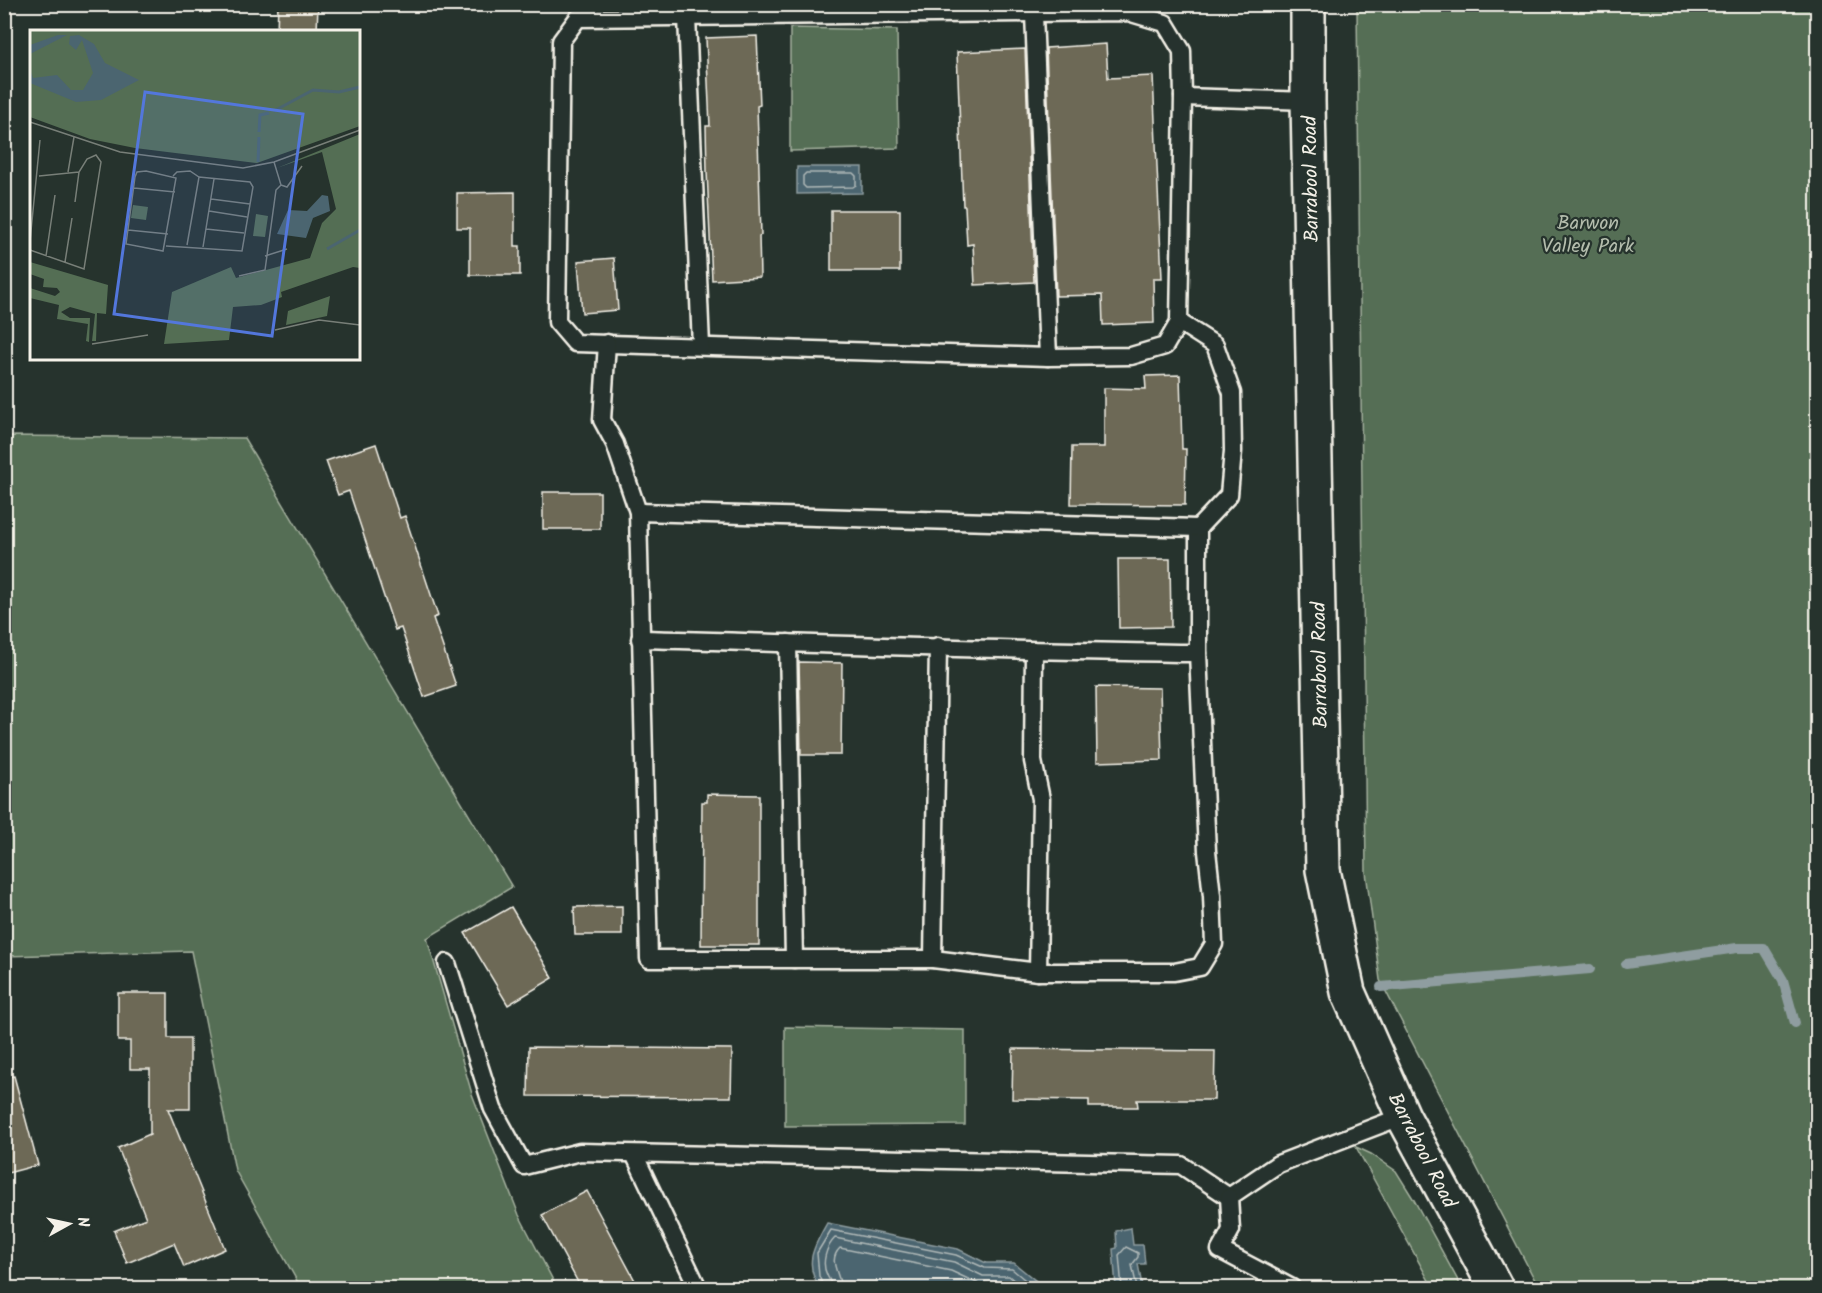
<svg xmlns="http://www.w3.org/2000/svg" width="1822" height="1293" viewBox="0 0 1822 1293" font-family="Kalam,sans-serif">
  <style>
    .green { fill: #546e54; stroke: #a4b09e; stroke-width: 1.5 }
    .water { fill: #4b6570; stroke: #8f9da0; stroke-width: 1.5 }
    .lines { fill: none; stroke-linecap: round; stroke-linejoin: round }
    .shore { stroke: #b0b9b8; stroke-width: 1.5 }
    .stream { stroke: #8f9da0; stroke-width: 10 }
    .building { fill: #6d6956; stroke: #f4f1e8; stroke-width: 1.5 }
    .service-casing { stroke: #f4f1e8; stroke-width: 21 }
    .tertiary-casing { stroke: #f4f1e8; stroke-width: 38 }
    .service { stroke: #26332d; stroke-width: 16 }
    .tertiary { stroke: #26332d; stroke-width: 33 }
    .labels { text-anchor: middle; stroke-width: 4.5; stroke-linejoin: round; paint-order: stroke }
    .street-label { font-size: 20px; fill: #f4f1e8; stroke: #26332d }
    .park-label { font-size: 20px; fill: #b4bdad; stroke: #26332d }
    .inset-river { fill: none; stroke: #4b6570; stroke-width: 3 }
    .inset-road { fill: none; stroke: #787f78; stroke-width: 1.5 }
    .view { fill: #5377dc; fill-opacity: 0.15; stroke: #5377dc; stroke-width: 3 }
    .inset-edge { fill: none; stroke: #f4f1e8; stroke-width: 3 }
  </style>
  <rect width="100%" height="100%" fill="#26332d"/>
  <filter id="ink" filterUnits="userSpaceOnUse"><feTurbulence type="fractalNoise" baseFrequency=".0167" numOctaves="2"/><feDisplacementMap in="SourceGraphic" scale="12" xChannelSelector="R" yChannelSelector="G"/><feConvolveMatrix kernelMatrix="1 2 1 2 8 2 1 2 1" color-interpolation-filters="sRGB"/></filter>
  <g filter="url(#ink)">
    <g class="green">
      <polygon points="1357,5 1817,5 1817,1288 1539,1288 1380,980 1366,872"/>
      <polygon points="790,28 897,30 899,148 790,151"/>
      <polygon points="4,436 244,438 512,887 427,938 472,1094 519,1215 557,1288 301,1288 235,1170 191,951 5,956"/>
      <polygon points="785,1027 965,1030 965,1125 785,1126"/>
      <polygon points="1356,1147 1371,1154 1396,1171 1414,1200 1462,1288 1433,1288"/>
    </g>
    <g class="water">
      <polygon points="797,167 862,167 862,193 797,194"/>
      <path d="M827 1223 958 1249 986 1263H1014L1036 1281 1037 1288H820C803 1264 814 1246 827 1223Z"/>
      <polygon points="1131,1228 1133,1245 1143,1245 1145,1264 1138,1264 1142,1286 1146,1285 1146,1288 1116,1288 1113,1249 1117,1248 1116,1231"/>
    </g>
    <g class="lines">
      <g class="shore">
        <polygon points="806,173 853,173 856,176 856,185 853,187 806,188 803,185 803,176"/>
        <polyline points="824,1288 819,1276 817,1253 831,1230 956,1255 985,1268 1012,1269 1030,1284 1031,1288"/>
        <path d="M832 1288C832 1282 829 1280 827 1275 821 1263 826 1247 835 1238L954 1262 983 1276H1009L1023 1288"/>
        <path d="M841 1288C840 1273 827 1261 840 1248L951 1271 979 1284 1005 1285 1010 1288"/>
        <polyline points="1122,1288 1119,1255 1126,1247 1138,1253 1138,1257 1132,1265 1137,1288"/>
      </g>
      <g class="stream">
        <polyline points="1626,964 1737,948 1764,948 1783,980 1795,1023"/>
        <polyline points="1381,987 1590,969"/>
        <polyline points="1817,1060 1818,1060"/>
      </g>
    </g>
    <g class="building">
      <polygon points="278,4 318,4 317,32 277,32"/>
      <polygon points="757,36 760,105 757,106 761,235 759,236 760,277 712,280 707,171 706,126 710,126 706,38"/>
      <polygon points="1106,44 1108,78 1153,76 1162,279 1153,279 1154,323 1103,325 1102,295 1056,296 1046,48"/>
      <polygon points="1025,49 1034,282 975,285 973,244 967,245 965,206 963,206 957,52"/>
      <polygon points="515,192 515,246 520,246 520,275 470,275 470,228 457,228 457,193"/>
      <rect x="831" y="210" width="69" height="61"/>
      <polygon points="614,258 618,310 582,313 578,261"/>
      <polygon points="1180,375 1182,449 1186,449 1185,505 1071,504 1072,447 1104,447 1104,388 1146,389 1145,376"/>
      <polygon points="376,444 400,518 405,516 438,616 433,618 456,686 424,697 401,628 395,630 349,491 338,495 326,461"/>
      <rect x="543" y="492" width="57" height="37"/>
      <polygon points="1118,559 1170,559 1171,627 1119,628"/>
      <polygon points="799,662 842,663 841,755 801,755"/>
      <polygon points="1096,687 1160,688 1162,760 1097,762"/>
      <polygon points="707,794 759,795 759,945 701,945 702,802 707,802"/>
      <polygon points="622,906 622,935 575,935 574,907"/>
      <polygon points="511,907 553,978 508,1005 465,933"/>
      <polygon points="118,993 168,993 168,1038 190,1038 190,1109 168,1109 225,1249 184,1267 174,1243 127,1263 114,1231 146,1218 118,1148 150,1134 150,1069 130,1069 130,1041 118,1041"/>
      <polygon points="529,1047 732,1049 731,1097 528,1096"/>
      <polygon points="1013,1049 1215,1051 1214,1100 1137,1100 1138,1107 1089,1107 1089,1100 1012,1099"/>
      <polygon points="14,1076 38,1165 4,1174 4,1077"/>
      <polygon points="587,1191 639,1288 581,1288 542,1215"/>
    </g>
    <g class="lines">
      <g class="service-casing">
        <g id="service">
          <polygon points="1128,12 1165,23 1182,51 1183,97 1179,322 1165,346 1131,356 1048,357 575,343 557,322 561,41 578,18"/>
          <polyline points="1034,14 1048,357"/>
          <polyline points="687,17 701,346"/>
          <polyline points="1183,97 1308,101"/>
          <polyline points="607,343 602,420 615,444 638,512 649,959 933,959 1038,972 1174,972 1200,967 1214,944 1212,896 1207,851 1198,653 1198,528 1229,495 1233,451 1232,393 1215,345 1179,322"/>
          <polyline points="638,512 1198,528"/>
          <path d="M640 639C826 644 1012 651 1198 653"/>
          <polyline points="788,643 794,959"/>
          <polyline points="1034,651 1033,761 1041,799 1038,972"/>
          <polyline points="933,959 938,646"/>
          <polyline points="447,963 493,1109 524,1166 580,1152 1181,1165 1229,1197 1278,1164 1403,1116"/>
          <polyline points="634,1154 698,1288"/>
          <polyline points="1229,1197 1231,1230 1220,1250 1292,1288"/>
        </g>
      </g>
      <g class="tertiary-casing">
        <polyline id="tertiary" points="1308,4 1308,101 1323,870 1348,992 1403,1116 1496,1288"/>
      </g>
      <use href="#service" class="service"/>
      <use href="#tertiary" class="tertiary"/>
    </g>
  </g>
  <g class="labels">
    <g class="street-label">
      <text transform="translate(1310 179) rotate(-91)" y="7">Barrabool Road</text>
      <text transform="translate(1319 665) rotate(-91)" y="7">Barrabool Road</text>
      <text transform="translate(1423 1150) rotate(63)" y="7">Barrabool Road</text>
    </g>
    <g class="park-label">
      <text x="1588" y="229">Barwon<tspan x="1588" dy="23">Valley Park</tspan></text>
    </g>
  </g>
  <g transform="translate(30 30)">
    <rect width="330" height="330" fill="#26332d"/>
    <path d="M0 0H330V96L227 133 105 118 60 109 0 87ZM330 104V238L323 237 251 262 252 267 231 275 203 277 199 310 134 314 142 262 201 237 206 248 280 228 292 193 306 179 292 122 247 138ZM103 175 118 177 116 190 101 188ZM226 184 238 186 235 207 223 206ZM0 232 78 255 76 284 67 283 66 311H62L65 284 40 277 31 282 40 288H60L59 312 56 311 58 294 27 289 29 275 0 268V258L25 266 30 262 27 258 13 257 14 249 0 244ZM300 266 297 286 256 295 258 281Z" fill="#546e54"/>
    <path d="M28 5H37L0 24V15ZM49 5 64 14 75 33 109 50 71 70 46 72 0 53V40L3 48 27 45 41 60H53L63 43 52 10 46 20 39 14 40 6ZM292 165 298 166 300 181 283 188 276 208 247 204 258 180 277 181Z" fill="#4b6570"/>
    <path class="inset-river" d="M244 81 283 60 309 62 330 57M229 102 230 85 239 83M228 132 229 107M297 219 330 200"/>
    <path class="inset-road" d="M0 92 90 122 213 138 244 132 330 100M116 141 146 148 133 221 96 214 105 147 107 142ZM38 142 44 107M9 146 49 142M251 155 257 157 272 136M104 158 145 162M181 169 220 174M179 181 217 187M176 199 214 203M98 200 138 204M0 211 10 110M157 215 169 147M136 216 212 221 223 157 220 152 169 147 160 141 147 142 143 146M173 217 184 149M0 220 54 239 71 132 66 125 57 129 49 142 45 172M16 226 25 165M235 226 257 219M35 232 42 188M209 246 235 240 246 160 251 155 244 132M245 300 289 290 330 295M62 314 118 305"/>
    <path class="view" d="M115 62 273 84 242 306 84 284Z"/>
    <rect width="330" height="330" class="inset-edge"/>
  </g>
  <rect width="1822" height="1293" fill="none" stroke="#26332d" stroke-width="24"/>
  <rect x="12" y="12" width="1798" height="1269" fill="none" stroke="#f4f1e8" stroke-width="2" filter="url(#ink)"/>
  <g transform="translate(69 1224) rotate(82)" stroke="#26332d" stroke-width="4.5" paint-order="stroke">
  <path d="M0-4.5L10 22L0 15L-10 22Z" fill="#f4f1e8"/>
  <text y="-9" font-size="16" font-weight="bold" text-anchor="middle" fill="#f4f1e8">N</text>
  </g>
</svg>
